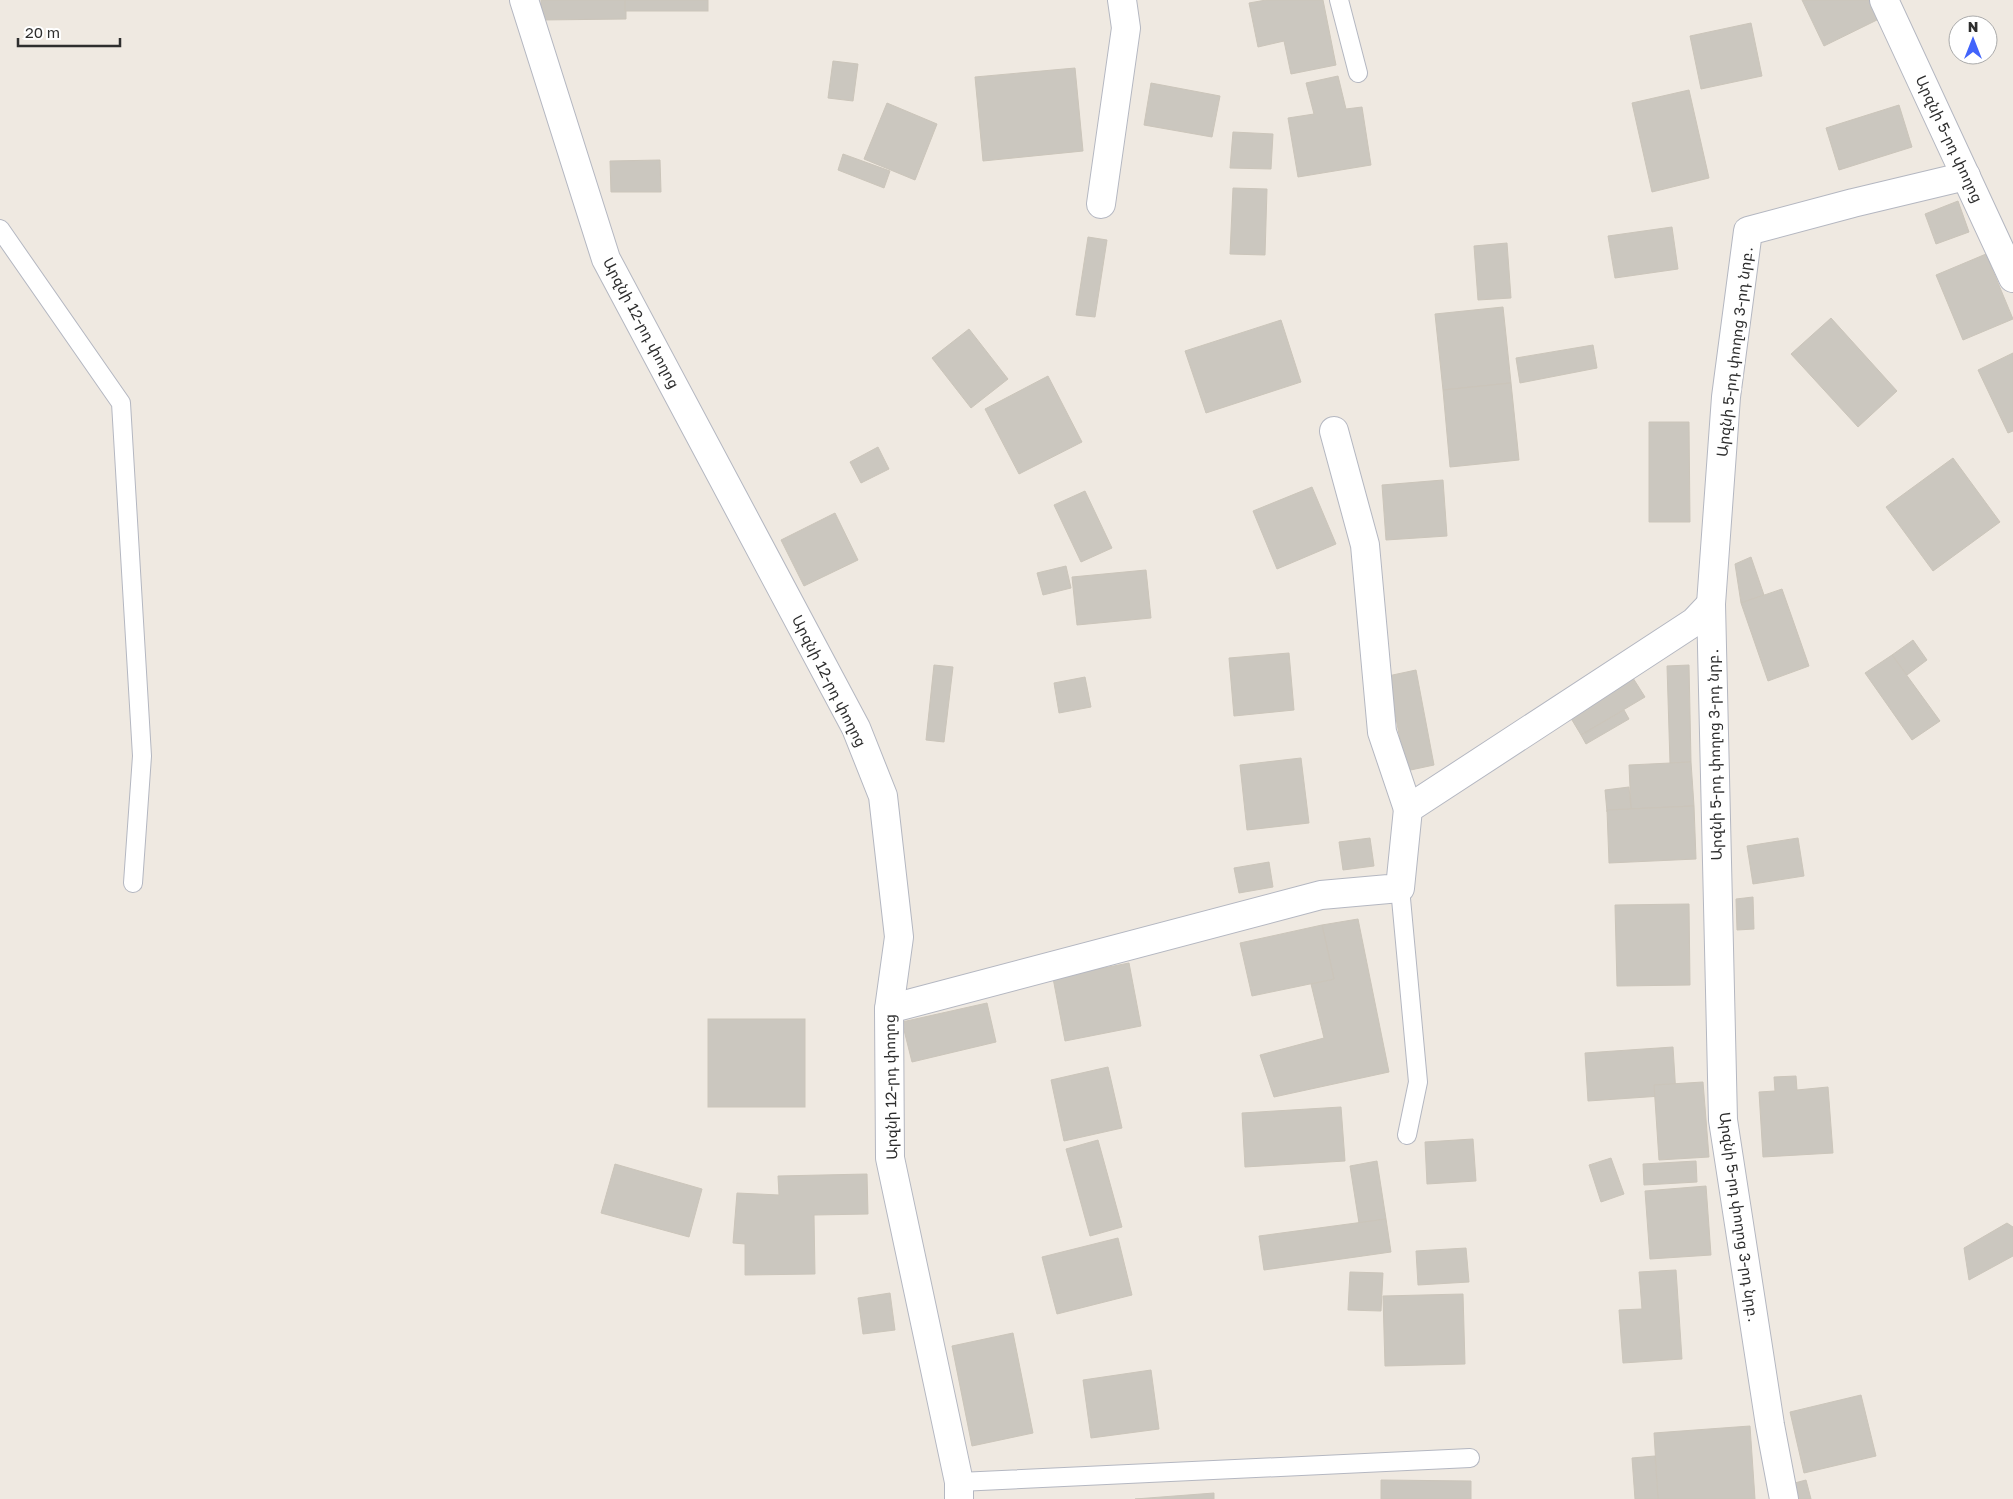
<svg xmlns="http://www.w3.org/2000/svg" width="2013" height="1499" viewBox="0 0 2013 1499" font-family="'Golos Text','Noto Sans Armenian',sans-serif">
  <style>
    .building { fill: #cbc7bf; stroke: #cbc5ba }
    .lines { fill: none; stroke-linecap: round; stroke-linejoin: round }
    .service-casing { stroke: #b4b7c1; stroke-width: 20 }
    .minor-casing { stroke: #b4b7c1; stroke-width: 30 }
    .tertiary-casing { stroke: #b4b7c1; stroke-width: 30 }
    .service { stroke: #fff; stroke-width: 18 }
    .minor { stroke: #fff; stroke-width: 28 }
    .tertiary { stroke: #fff; stroke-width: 28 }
    .labels { text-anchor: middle; stroke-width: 5; stroke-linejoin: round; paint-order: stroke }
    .street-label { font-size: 15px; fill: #2e2e2e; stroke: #fff }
  </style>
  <rect width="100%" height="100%" fill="#efe9e1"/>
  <g class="building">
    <polygon points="541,0 626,0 626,19 541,20"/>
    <rect x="625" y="0" width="83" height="11"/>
    <polygon points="1266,0 1323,0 1336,65 1291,74 1284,41 1258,47 1249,3"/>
    <polygon points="1802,0 1872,0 1881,18 1824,46"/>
    <polygon points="1751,23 1762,76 1701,89 1690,36"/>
    <polygon points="833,61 858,64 853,101 828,98"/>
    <polygon points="1075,68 1083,151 983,161 975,77"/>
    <polygon points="1338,76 1346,109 1362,107 1371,165 1298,177 1288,118 1314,114 1306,83"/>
    <polygon points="1151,83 1220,96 1212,137 1144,125"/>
    <polygon points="1689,90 1709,178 1652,192 1632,103"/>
    <polygon points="887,103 937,124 915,180 864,159"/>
    <polygon points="1899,105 1912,147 1839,170 1826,128"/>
    <polygon points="1233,132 1273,134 1271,169 1230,168"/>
    <polygon points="843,154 890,171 884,188 838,170"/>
    <polygon points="660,160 661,192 611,192 610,161"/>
    <polygon points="1233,188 1267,189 1265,255 1230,254"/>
    <polygon points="1958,201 1969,232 1936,244 1925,214"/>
    <polygon points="1672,227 1678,269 1615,278 1608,236"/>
    <polygon points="1088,237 1107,240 1095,317 1076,315"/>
    <polygon points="1507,243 1511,298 1478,300 1474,246"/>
    <polygon points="1986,254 2013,319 1963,340 1936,275"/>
    <polygon points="1503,307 1511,383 1443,390 1435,314"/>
    <polygon points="1831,318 1897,391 1858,427 1791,354"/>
    <polygon points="1281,320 1301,382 1206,413 1185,351"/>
    <polygon points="969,329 1008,379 971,408 932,358"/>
    <polygon points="1593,345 1597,368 1520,383 1516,358"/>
    <polygon points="2013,353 2013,431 2008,433 1978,370"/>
    <polygon points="1048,376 1082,442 1019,474 985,409"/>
    <polygon points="1511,383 1519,460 1450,467 1443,390"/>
    <polygon points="1649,422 1689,422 1690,522 1649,522"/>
    <polygon points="878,447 889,469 861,483 850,462"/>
    <polygon points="1953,458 2000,522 1933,571 1886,507"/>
    <polygon points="1443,480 1447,536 1386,540 1382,485"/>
    <polygon points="1312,487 1336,544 1277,569 1253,511"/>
    <polygon points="1085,491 1112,548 1081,562 1054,505"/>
    <polygon points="835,513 858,560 804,586 781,540"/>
    <polygon points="1751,557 1764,595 1741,603 1735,564"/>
    <polygon points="1066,566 1071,588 1043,595 1037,573"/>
    <polygon points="1146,570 1151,618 1077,625 1072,577"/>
    <polygon points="1782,589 1809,666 1768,681 1741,603"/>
    <polygon points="1913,640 1927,660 1907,675 1892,655"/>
    <polygon points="1289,653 1294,710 1234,716 1229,658"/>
    <polygon points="1892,655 1940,721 1912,740 1865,673"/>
    <polygon points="934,665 953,667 944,742 926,740"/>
    <polygon points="1689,665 1691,762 1670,763 1667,666"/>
    <polygon points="1416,670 1434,765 1406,771 1388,676"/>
    <polygon points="1085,677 1091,707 1059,713 1054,683"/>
    <polygon points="1633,678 1645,697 1581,735 1569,715"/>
    <polygon points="1624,710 1629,719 1586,744 1581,735"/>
    <polygon points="1301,758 1309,823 1247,830 1240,765"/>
    <polygon points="1691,762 1694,806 1631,809 1629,765"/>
    <polygon points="1629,787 1631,809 1607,812 1605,790"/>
    <polygon points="1694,806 1696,859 1609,863 1607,810"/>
    <polygon points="1370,838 1374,866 1343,870 1339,842"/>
    <polygon points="1798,838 1804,876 1753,884 1747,846"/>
    <polygon points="1269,862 1273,887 1239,893 1234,868"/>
    <polygon points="1753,897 1754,929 1737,930 1736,899"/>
    <polygon points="1689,904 1690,985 1617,986 1615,905"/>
    <polygon points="1358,919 1389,1072 1274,1097 1260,1055 1324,1038 1311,984 1334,979 1322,925"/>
    <polygon points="1322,925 1334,979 1252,996 1240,943"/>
    <polygon points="1129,963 1141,1026 1065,1041 1053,978"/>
    <polygon points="987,1003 996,1042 912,1062 902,1022"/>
    <rect x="708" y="1019" width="97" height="88"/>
    <polygon points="1673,1047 1676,1095 1588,1101 1585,1053"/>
    <polygon points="1108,1067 1122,1128 1064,1141 1051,1080"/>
    <polygon points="1796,1076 1797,1090 1828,1087 1833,1153 1763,1157 1759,1092 1775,1091 1774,1077"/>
    <polygon points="1703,1082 1709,1157 1659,1160 1654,1085"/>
    <polygon points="1341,1107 1345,1161 1245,1167 1242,1113"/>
    <polygon points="1473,1139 1476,1181 1427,1184 1425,1142"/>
    <polygon points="1098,1140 1122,1227 1090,1236 1066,1149"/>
    <polygon points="1611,1158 1624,1194 1601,1202 1589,1165"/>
    <polygon points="1377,1161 1386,1219 1359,1223 1350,1166"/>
    <polygon points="1696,1161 1697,1182 1644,1185 1643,1164"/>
    <polygon points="615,1164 702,1189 689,1237 601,1213"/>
    <polygon points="867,1174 868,1214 814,1215 815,1274 745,1275 745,1244 733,1243 737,1193 779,1195 778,1176"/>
    <polygon points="1706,1186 1711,1255 1650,1259 1645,1191"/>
    <polygon points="1386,1219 1391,1252 1264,1270 1259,1236"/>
    <polygon points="2007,1223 2013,1227 2013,1256 1969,1280 1964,1248"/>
    <polygon points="1118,1238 1132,1295 1057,1314 1042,1257"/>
    <polygon points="1466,1248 1469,1282 1418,1285 1416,1251"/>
    <polygon points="1676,1270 1682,1359 1623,1363 1619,1310 1642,1309 1639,1272"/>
    <polygon points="1350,1272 1383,1273 1381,1311 1348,1310"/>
    <polygon points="890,1293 895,1330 863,1334 858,1298"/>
    <polygon points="1463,1294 1465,1364 1385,1366 1383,1296"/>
    <polygon points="1013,1333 1033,1433 972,1446 952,1346"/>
    <polygon points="1151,1370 1159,1429 1091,1438 1083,1380"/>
    <polygon points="1861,1395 1876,1456 1804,1473 1790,1412"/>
    <polygon points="1750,1426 1755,1499 1658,1499 1654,1433"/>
    <polygon points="1655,1456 1658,1499 1635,1499 1632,1458"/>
    <polygon points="1381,1480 1471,1481 1471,1499 1381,1499"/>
    <polygon points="1806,1480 1811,1499 1791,1499 1787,1485"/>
    <polygon points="1214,1493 1214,1499 1135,1499"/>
  </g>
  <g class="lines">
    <g class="service-casing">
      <g id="service">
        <polyline points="1339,0 1358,73"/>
        <polyline points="0,229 121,403 142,756 133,883"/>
        <polyline points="1400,888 1418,1082 1407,1135"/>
        <polyline points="959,1482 1470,1458"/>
      </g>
    </g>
    <g class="minor-casing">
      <g id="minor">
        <polyline points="524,0 606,259 856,728 883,796 899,937 889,1009 890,1158 959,1482 959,1499"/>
        <polyline points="1101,204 1126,28 1122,0"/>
        <polyline points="1334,431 1365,545 1382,732 1408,809"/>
        <polyline points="889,1009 1321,895 1400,888 1408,809 1694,622 1711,604"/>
        <polyline points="1784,1499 1770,1425 1723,1120 1711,604 1726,397 1748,231 1853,203 1966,176"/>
      </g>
    </g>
    <g class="tertiary-casing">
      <polyline id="tertiary" points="1884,0 2013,278"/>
    </g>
    <use href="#service" class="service"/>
    <use href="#minor" class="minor"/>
    <use href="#tertiary" class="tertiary"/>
  </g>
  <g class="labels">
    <g class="street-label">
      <text transform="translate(1949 139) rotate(65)" y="5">Արզնի 5-րդ փողոց</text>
      <text transform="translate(641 323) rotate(62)" y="5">Արզնի 12-րդ փողոց</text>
      <text transform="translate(1735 351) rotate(-83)" y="5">Արզնի 5-րդ փողոց 3-րդ նրբ․</text>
      <text transform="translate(829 681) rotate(63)" y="5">Արզնի 12-րդ փողոց</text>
      <text transform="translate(1715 754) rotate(-91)" y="5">Արզնի 5-րդ փողոց 3-րդ նրբ․</text>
      <text transform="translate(891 1087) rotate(-91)" y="5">Արզնի 12-րդ փողոց</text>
      <text transform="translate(1739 1218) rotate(82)" y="5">Արզնի 5-րդ փողոց 3-րդ նրբ․</text>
    </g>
  </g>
  <g transform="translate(1973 40)"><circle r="24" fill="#ffffff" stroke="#ababab"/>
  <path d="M0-4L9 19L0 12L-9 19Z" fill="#4264fb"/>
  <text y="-8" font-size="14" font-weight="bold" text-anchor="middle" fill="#2e2e2e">N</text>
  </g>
  <path d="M18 38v8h102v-8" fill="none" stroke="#2e2e2e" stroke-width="2.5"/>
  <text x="25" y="38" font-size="15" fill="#2e2e2e" stroke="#ffffff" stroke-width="4" paint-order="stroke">20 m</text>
</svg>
